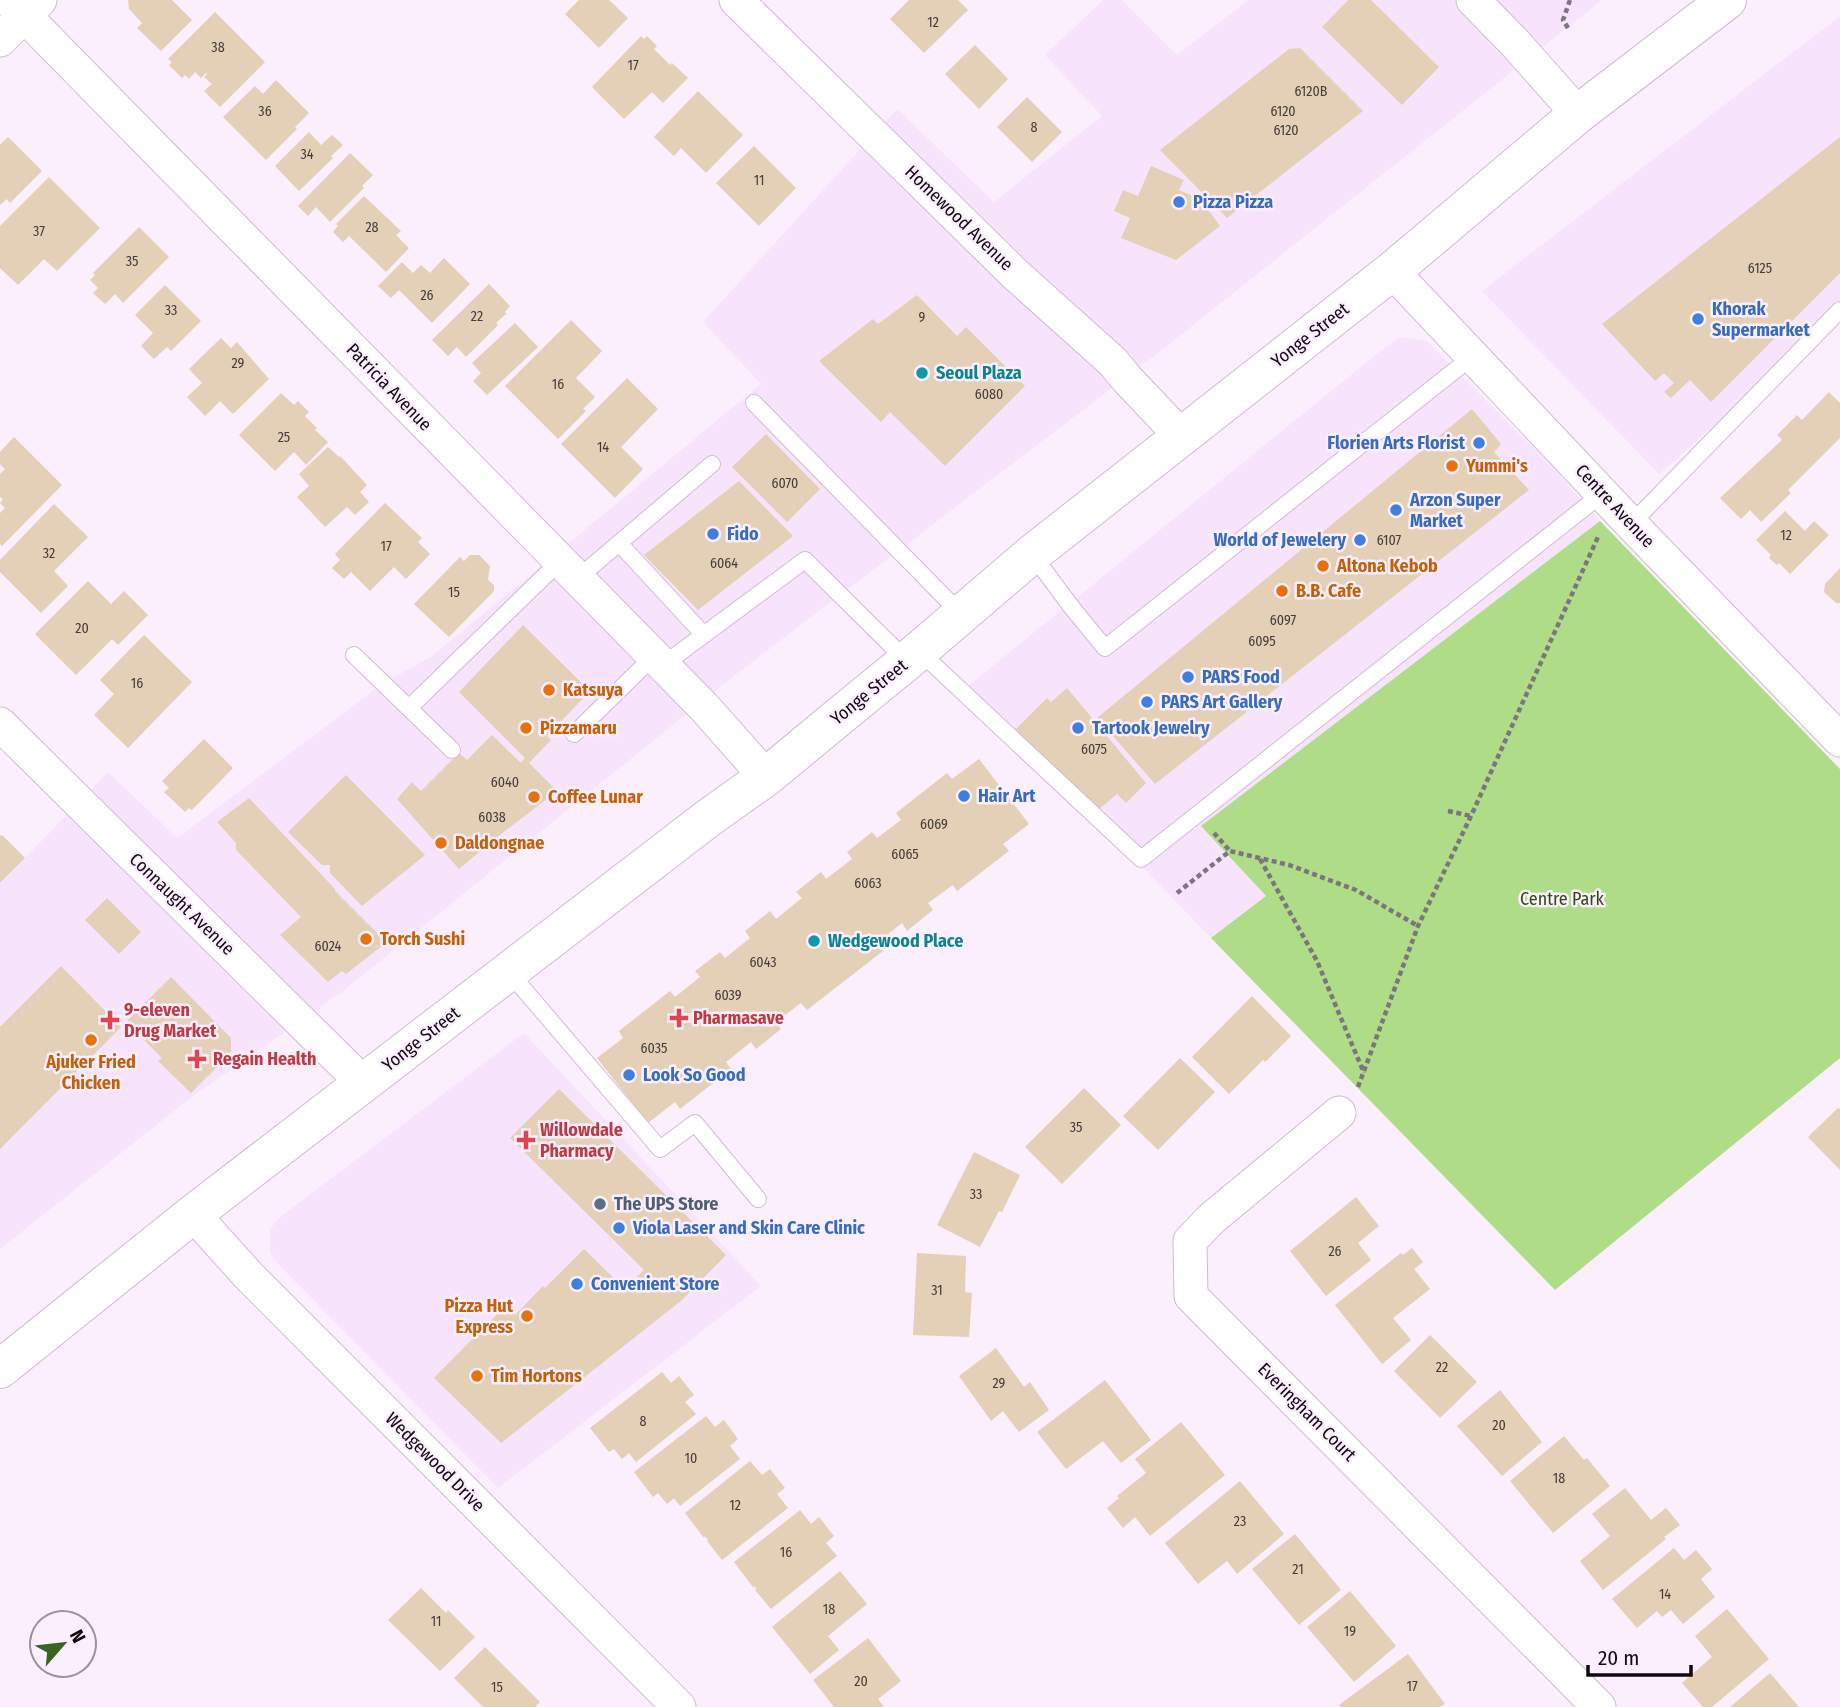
<svg xmlns="http://www.w3.org/2000/svg" width="1840" height="1707" viewBox="0 0 1840 1707" font-family="'Fira Sans Condensed',sans-serif">
  <style>
    .built { fill: #f8e3fc }
    .green { fill: #aedc87 }
    .building { fill: #e3d0b6 }
    .lines { fill: none; stroke-linecap: round; stroke-linejoin: round }
    .lane-casing { stroke: #d0bbd3; stroke-width: 18 }
    .street-casing { stroke: #d0bbd3; stroke-width: 35 }
    .primary-casing { stroke: #d0bbd3; stroke-width: 40 }
    .path { stroke: #7d747f; stroke-width: 4.5; stroke-dasharray: 5 3.5; stroke-linecap: butt }
    .lane { stroke: #fff; stroke-width: 16 }
    .street { stroke: #fff; stroke-width: 33 }
    .primary { stroke: #fff; stroke-width: 38 }
    .shop-dot { fill: #3f7fe0; stroke: #fbeefd; stroke-width: 2.5 }
    .culture-dot { fill: #0f9aa8; stroke: #fbeefd; stroke-width: 2.5 }
    .food-dot { fill: #e8710a; stroke: #fbeefd; stroke-width: 2.5 }
    .health-dot { fill: #e0444e; stroke: #fbeefd; stroke-width: 2.5 }
    .service-dot { fill: #5c6f8a; stroke: #fbeefd; stroke-width: 2.5 }
    .labels { text-anchor: middle; stroke-width: 5; stroke-linejoin: round; paint-order: stroke }
    .number-label { font-size: 14px; fill: #453b3a }
    .shop-label { font-size: 18px; font-weight: bold; fill: #366cbe; stroke: #fbeefd; text-anchor: start }
    .street-label { font-size: 18px; fill: #100911; stroke: #fbeefd }
    .culture-label { font-size: 18px; font-weight: bold; fill: #0d838f; stroke: #fbeefd; text-anchor: start }
    .food-label { font-size: 18px; font-weight: bold; fill: #c56008; stroke: #fbeefd; text-anchor: start }
    .park-label { font-size: 18px; fill: #2f4b0e; stroke: #fbeefd }
    .health-label { font-size: 18px; font-weight: bold; fill: #be3a42; stroke: #fbeefd; text-anchor: start }
    .service-label { font-size: 18px; font-weight: bold; fill: #4e5e75; stroke: #fbeefd; text-anchor: start }
  </style>
  <rect width="100%" height="100%" fill="#fbeefd"/>
  <g class="built">
    <polygon points="1103,0 1122,0 1177,55 1248,0 1602,0 1158,353 731,678 343,991 193,1096 0,1249 0,884 108,772 177,838 385,682 431,657 761,384 703,322 897,109 994,202 1102,116 1045,55"/>
    <polygon points="1840,16 1840,314 1659,474 1482,291"/>
    <polygon points="1400,337 1427,341 1556,471 1600,521 1201,826 1266,897 1211,938 968,686 1378,353"/>
    <polygon points="524,1033 761,1286 498,1488 278,1264 270,1252 270,1229 280,1217"/>
  </g>
  <polygon class="green" points="1600,521 1840,769 1840,1058 1555,1290 1211,938 1266,896 1201,826"/>
  <g class="building">
    <polygon points="128,0 172,0 192,20 161,51 137,28 142,23 129,9"/>
    <polygon points="579,0 609,0 628,18 599,48 565,14"/>
    <polygon points="909,0 958,0 968,10 924,53 890,19"/>
    <polygon points="1348,0 1371,0 1439,67 1402,105 1322,27"/>
    <polygon points="215,12 265,62 220,107 204,91 212,84 204,77 207,74 206,73 201,78 195,72 189,79 185,75 182,78 169,65 172,62 168,59"/>
    <polygon points="641,36 644,39 647,36 657,46 654,49 670,65 672,63 688,78 663,103 652,92 624,119 592,87"/>
    <polygon points="975,45 1008,79 979,109 945,74"/>
    <polygon points="1300,48 1363,111 1227,218 1160,150 1289,49"/>
    <polygon points="276,80 309,113 295,127 297,129 266,160 223,117 255,86 263,94"/>
    <polygon points="698,91 743,135 706,173 681,148 674,156 654,137"/>
    <polygon points="1027,97 1062,132 1032,162 997,127"/>
    <polygon points="309,132 321,145 332,135 343,145 331,156 333,158 299,191 275,166"/>
    <polygon points="8,137 42,171 10,203 7,199 0,205 0,145"/>
    <polygon points="1840,137 1840,273 1711,402 1690,380 1671,398 1664,392 1674,383 1664,373 1655,381 1602,324"/>
    <polygon points="754,146 796,188 759,226 716,183"/>
    <polygon points="350,153 373,175 362,186 364,188 330,222 316,207 308,216 298,206"/>
    <polygon points="1151,166 1184,180 1179,190 1200,199 1220,226 1176,260 1121,238 1130,218 1114,211 1123,190 1138,196"/>
    <polygon points="49,177 100,228 57,271 44,259 18,285 0,268 0,226"/>
    <polygon points="364,196 401,231 396,235 409,248 386,272 349,236 343,242 333,232 338,226 336,224"/>
    <polygon points="139,227 169,257 123,303 115,294 105,304 93,293 98,288 90,280 95,275 93,273"/>
    <polygon points="444,258 470,284 432,323 399,290 391,298 378,286 402,262 413,273 421,265 430,273"/>
    <polygon points="489,284 510,306 505,312 506,314 496,323 498,325 466,357 457,347 448,356 432,340"/>
    <polygon points="165,285 201,321 171,351 167,347 154,359 141,346 153,333 135,315"/>
    <polygon points="917,295 957,336 966,327 1025,386 945,466 890,412 881,422 819,361 873,319 878,324"/>
    <polygon points="571,320 602,351 576,378 595,397 583,409 586,411 558,439 505,386"/>
    <polygon points="515,323 538,347 487,395 473,381 481,373 472,363"/>
    <polygon points="221,338 231,348 237,342 269,379 233,414 220,401 205,416 187,397 202,383 189,369"/>
    <polygon points="627,378 658,409 621,447 643,469 615,498 561,444"/>
    <polygon points="1829,392 1840,403 1840,438 1788,490 1791,493 1761,522 1750,510 1741,519 1720,498 1782,440 1777,435 1797,415 1802,420"/>
    <polygon points="281,393 294,405 298,401 309,412 305,416 317,428 315,430 328,442 306,465 294,452 275,471 239,435"/>
    <polygon points="1472,409 1501,444 1494,452 1529,490 1155,784 1097,718"/>
    <polygon points="766,434 820,489 787,522 732,467"/>
    <polygon points="14,437 62,485 2,546 0,544 0,513 5,508 0,503 3,499 0,497 0,474 5,469 0,464 0,452"/>
    <polygon points="328,447 339,457 340,456 367,485 360,492 369,502 355,515 347,507 325,527 297,497 309,486 299,474"/>
    <polygon points="739,481 793,536 698,610 644,555"/>
    <polygon points="385,503 422,538 418,542 430,554 406,579 394,567 370,591 351,572 344,579 332,568 340,560 335,554"/>
    <polygon points="54,504 88,537 54,571 68,586 41,613 0,572 0,560"/>
    <polygon points="1785,511 1805,531 1814,521 1829,535 1790,574 1779,563 1777,565 1769,558 1771,555 1756,540"/>
    <polygon points="470,555 479,555 490,566 488,580 494,585 494,591 449,637 414,604 460,557 464,561"/>
    <polygon points="1840,568 1840,603 1836,603 1824,592 1825,584"/>
    <polygon points="88,581 111,604 124,591 148,615 118,645 112,639 76,675 35,634"/>
    <polygon points="523,625 590,691 547,736 551,740 529,763 557,791 501,834 459,869 397,799 412,782 421,791 459,753 467,760 492,735 521,763 525,758 459,692"/>
    <polygon points="144,635 192,682 128,748 94,715 114,694 100,680"/>
    <polygon points="1067,688 1146,783 1126,803 1117,794 1098,810 1015,730 1047,698 1051,702"/>
    <polygon points="204,739 233,768 192,810 189,808 185,812 164,792 169,788 162,781"/>
    <polygon points="979,759 1029,824 1003,844 1009,851 957,891 953,885 928,903 933,910 907,931 902,923 877,943 883,951 807,1010 801,1003 776,1022 781,1029 756,1049 751,1042 726,1062 731,1069 680,1109 675,1102 648,1123 597,1058 623,1038 619,1031 670,991 675,997 700,977 695,971 720,952 725,958 750,938 745,931 770,911 776,919 802,898 796,892 821,872 826,879 852,859 847,852 872,832 877,838 901,820 896,813 947,773 952,779"/>
    <polygon points="346,775 425,855 362,906 330,873 330,865 322,865 288,832"/>
    <polygon points="249,798 335,889 335,891 382,938 383,945 346,974 342,971 328,982 280,935 301,917 236,850 236,843 217,822"/>
    <polygon points="2,835 25,858 0,883 0,836"/>
    <polygon points="107,898 141,932 119,954 85,920"/>
    <polygon points="61,966 121,1027 0,1149 0,1027"/>
    <polygon points="171,977 231,1038 231,1053 191,1093 158,1061 162,1058 126,1022"/>
    <polygon points="1252,996 1291,1036 1265,1062 1263,1060 1229,1094 1192,1057"/>
    <polygon points="1180,1058 1215,1092 1158,1150 1123,1116"/>
    <polygon points="1084,1088 1121,1125 1062,1184 1025,1147"/>
    <polygon points="559,1089 726,1255 682,1300 501,1443 434,1378 506,1305 515,1315 543,1286 545,1288 584,1249 625,1289 644,1270 510,1138"/>
    <polygon points="1838,1108 1840,1109 1840,1170 1808,1137"/>
    <polygon points="974,1152 1020,1175 1002,1212 999,1211 980,1247 937,1225"/>
    <polygon points="1356,1197 1379,1226 1358,1243 1371,1260 1326,1296 1290,1251"/>
    <polygon points="1412,1248 1423,1262 1414,1269 1430,1289 1393,1318 1411,1340 1382,1364 1335,1305 1401,1253 1403,1255"/>
    <polygon points="917,1253 966,1256 965,1292 972,1293 969,1337 913,1335"/>
    <polygon points="1430,1335 1477,1382 1440,1418 1394,1371"/>
    <polygon points="996,1348 1024,1387 1030,1382 1049,1410 1019,1432 1003,1411 991,1421 959,1376"/>
    <polygon points="662,1372 671,1383 679,1376 694,1395 685,1402 696,1414 636,1462 629,1453 622,1459 614,1449 609,1452 590,1428"/>
    <polygon points="1105,1380 1151,1440 1121,1463 1103,1441 1066,1469 1037,1432"/>
    <polygon points="1500,1390 1542,1442 1502,1476 1457,1426"/>
    <polygon points="706,1416 715,1427 724,1420 738,1439 730,1446 740,1459 680,1506 674,1498 667,1504 658,1493 653,1497 634,1472"/>
    <polygon points="1181,1422 1225,1475 1150,1536 1135,1517 1123,1528 1107,1508 1119,1498 1117,1496 1146,1473 1135,1459"/>
    <polygon points="1564,1436 1584,1460 1587,1458 1610,1486 1553,1533 1510,1481"/>
    <polygon points="750,1461 762,1475 770,1469 785,1488 777,1494 788,1508 722,1560 707,1541 708,1540 705,1536 704,1538 685,1513"/>
    <polygon points="1240,1481 1284,1534 1237,1574 1227,1561 1198,1584 1165,1543"/>
    <polygon points="1625,1488 1651,1520 1666,1508 1680,1525 1664,1537 1666,1539 1603,1590 1580,1561 1610,1536 1592,1514"/>
    <polygon points="800,1510 811,1524 819,1517 834,1536 826,1543 837,1556 771,1609 755,1590 757,1589 754,1586 753,1587 734,1562"/>
    <polygon points="1295,1534 1341,1590 1299,1625 1252,1569"/>
    <polygon points="1674,1548 1684,1560 1696,1550 1712,1569 1701,1579 1715,1597 1683,1624 1671,1610 1662,1617 1657,1611 1637,1628 1612,1599"/>
    <polygon points="840,1571 867,1604 828,1636 839,1650 810,1674 772,1627"/>
    <polygon points="421,1588 446,1613 448,1610 475,1637 440,1671 388,1620"/>
    <polygon points="1350,1591 1396,1646 1354,1682 1307,1627"/>
    <polygon points="1727,1609 1769,1659 1712,1707 1703,1707 1682,1683 1712,1657 1695,1636"/>
    <polygon points="868,1638 901,1681 878,1699 884,1707 834,1707 813,1680"/>
    <polygon points="485,1647 540,1702 535,1707 483,1707 454,1678"/>
    <polygon points="1408,1654 1445,1704 1440,1707 1341,1707 1339,1705"/>
    <polygon points="1770,1673 1799,1707 1730,1707"/>
  </g>
  <g class="lines">
    <g class="lane-casing">
      <g id="lane">
        <polyline points="754,403 962,615"/>
        <polyline points="1631,524 1840,310"/>
        <polyline points="619,543 704,635"/>
        <polyline points="1032,554 1073,609 1105,648 1473,356"/>
        <polyline points="578,578 712,464"/>
        <polyline points="919,651 1141,859 1603,493"/>
        <polyline points="354,655 452,750"/>
        <polyline points="663,665 805,560 907,661"/>
        <polyline points="409,708 560,561"/>
        <polyline points="574,734 654,656"/>
        <polyline points="509,972 660,1149 695,1123 758,1199"/>
      </g>
    </g>
    <g class="street-casing">
      <g id="street">
        <polyline points="9,0 704,707 766,777"/>
        <polyline points="736,0 1015,274 1113,362 1127,379 1181,436"/>
        <polyline points="1473,0 1515,43 1578,114"/>
        <polyline points="0,40 40,0"/>
        <polyline points="1392,271 1631,524 1840,740"/>
        <polyline points="0,724 364,1084"/>
        <polyline points="1339,1113 1211,1219 1190,1241 1191,1296 1599,1707"/>
        <polyline points="193,1214 248,1275 679,1707"/>
      </g>
    </g>
    <g class="primary-casing">
      <polyline id="primary" points="0,1369 193,1214 707,819 766,777 841,715 907,661 1032,554 1392,271 1578,114 1727,0"/>
    </g>
    <g class="path">
      <polyline points="1568,28 1563,20 1570,0"/>
      <polyline points="1448,811 1471,816"/>
      <polyline points="1214,833 1230,851"/>
      <polyline points="1260,859 1317,961 1364,1073"/>
      <polyline points="1177,893 1230,851 1289,865 1356,890 1418,926"/>
      <polyline points="1358,1087 1418,926 1471,816 1598,537"/>
    </g>
    <use href="#lane" class="lane"/>
    <use href="#street" class="street"/>
    <use href="#primary" class="primary"/>
  </g>
  <g class="shop-dot">
    <circle cx="1179" cy="202" r="7"/>
    <circle cx="1698" cy="319" r="7"/>
    <circle cx="1479" cy="443" r="7"/>
    <circle cx="1396" cy="510" r="7"/>
    <circle cx="713" cy="534" r="7"/>
    <circle cx="1360" cy="540" r="7"/>
    <circle cx="1188" cy="677" r="7"/>
    <circle cx="1147" cy="702" r="7"/>
    <circle cx="1078" cy="728" r="7"/>
    <circle cx="964" cy="796" r="7"/>
    <circle cx="629" cy="1075" r="7"/>
    <circle cx="619" cy="1228" r="7"/>
    <circle cx="577" cy="1284" r="7"/>
  </g>
  <g class="culture-dot">
    <circle cx="922" cy="373" r="7"/>
    <circle cx="814" cy="941" r="7"/>
  </g>
  <g class="food-dot">
    <circle cx="1452" cy="466" r="7"/>
    <circle cx="1323" cy="566" r="7"/>
    <circle cx="1282" cy="591" r="7"/>
    <circle cx="549" cy="690" r="7"/>
    <circle cx="526" cy="728" r="7"/>
    <circle cx="534" cy="797" r="7"/>
    <circle cx="441" cy="843" r="7"/>
    <circle cx="366" cy="939" r="7"/>
    <circle cx="91" cy="1040" r="7"/>
    <circle cx="527" cy="1316" r="7"/>
    <circle cx="477" cy="1376" r="7"/>
  </g>
  <g class="health-dot">
    <path d="M675.5 1007.5h7v7h7v7h-7v7h-7v-7h-7v-7h7z"/>
    <path d="M106.5 1009.5h7v7h7v7h-7v7h-7v-7h-7v-7h7z"/>
    <path d="M193.5 1048.5h7v7h7v7h-7v7h-7v-7h-7v-7h7z"/>
    <path d="M522.5 1129.5h7v7h7v7h-7v7h-7v-7h-7v-7h7z"/>
  </g>
  <circle class="service-dot" cx="600" cy="1204" r="7"/>
  <g class="labels">
    <g class="number-label">
      <text x="933" y="27">12</text>
      <text x="218" y="52">38</text>
      <text x="633" y="70">17</text>
      <text x="1311" y="96">6120B</text>
      <text x="265" y="116">36</text>
      <text x="1283" y="116">6120</text>
      <text x="1034" y="132">8</text>
      <text x="1286" y="135">6120</text>
      <text x="307" y="159">34</text>
      <text x="759" y="185">11</text>
      <text x="372" y="232">28</text>
      <text x="39" y="236">37</text>
      <text x="132" y="266">35</text>
      <text x="1760" y="273">6125</text>
      <text x="427" y="300">26</text>
      <text x="171" y="315">33</text>
      <text x="477" y="321">22</text>
      <text x="922" y="322">9</text>
      <text x="238" y="368">29</text>
      <text x="558" y="389">16</text>
      <text x="989" y="399">6080</text>
      <text x="284" y="442">25</text>
      <text x="603" y="452">14</text>
      <text x="785" y="488">6070</text>
      <text x="1786" y="540">12</text>
      <text x="1389" y="545">6107</text>
      <text x="386" y="551">17</text>
      <text x="49" y="558">32</text>
      <text x="724" y="568">6064</text>
      <text x="454" y="597">15</text>
      <text x="1283" y="625">6097</text>
      <text x="82" y="633">20</text>
      <text x="1262" y="646">6095</text>
      <text x="137" y="688">16</text>
      <text x="1094" y="754">6075</text>
      <text x="505" y="787">6040</text>
      <text x="492" y="822">6038</text>
      <text x="934" y="829">6069</text>
      <text x="905" y="859">6065</text>
      <text x="868" y="888">6063</text>
      <text x="328" y="951">6024</text>
      <text x="763" y="967">6043</text>
      <text x="728" y="1000">6039</text>
      <text x="654" y="1053">6035</text>
      <text x="1076" y="1132">35</text>
      <text x="976" y="1199">33</text>
      <text x="1335" y="1256">26</text>
      <text x="937" y="1295">31</text>
      <text x="1442" y="1372">22</text>
      <text x="999" y="1388">29</text>
      <text x="643" y="1426">8</text>
      <text x="1499" y="1430">20</text>
      <text x="691" y="1463">10</text>
      <text x="1559" y="1483">18</text>
      <text x="735" y="1510">12</text>
      <text x="1240" y="1526">23</text>
      <text x="786" y="1557">16</text>
      <text x="1298" y="1574">21</text>
      <text x="1665" y="1599">14</text>
      <text x="829" y="1614">18</text>
      <text x="436" y="1626">11</text>
      <text x="1350" y="1636">19</text>
      <text x="861" y="1686">20</text>
      <text x="1412" y="1691">17</text>
      <text x="497" y="1692">15</text>
    </g>
    <g class="shop-label">
      <text x="1193" y="208">Pizza Pizza</text>
      <text x="1712" y="315">Khorak<tspan x="1712" dy="21">Supermarket</tspan></text>
      <text x="1465" y="449" text-anchor="end">Florien Arts Florist</text>
      <text x="1410" y="506">Arzon Super<tspan x="1410" dy="21">Market</tspan></text>
      <text x="727" y="540">Fido</text>
      <text x="1346" y="546" text-anchor="end">World of Jewelery</text>
      <text x="1202" y="683">PARS Food</text>
      <text x="1161" y="708">PARS Art Gallery</text>
      <text x="1092" y="734">Tartook Jewelry</text>
      <text x="978" y="802">Hair Art</text>
      <text x="643" y="1081">Look So Good</text>
      <text x="633" y="1234">Viola Laser and Skin Care Clinic</text>
      <text x="591" y="1290">Convenient Store</text>
    </g>
    <g class="street-label">
      <text transform="translate(959 218) rotate(44)" y="6">Homewood Avenue</text>
      <text transform="translate(1310 335) rotate(-38)" y="6">Yonge Street</text>
      <text transform="translate(389 387) rotate(46)" y="6">Patricia Avenue</text>
      <text transform="translate(1615 506) rotate(47)" y="6">Centre Avenue</text>
      <text transform="translate(869 692) rotate(-39)" y="6">Yonge Street</text>
      <text transform="translate(182 904) rotate(44)" y="6">Connaught Avenue</text>
      <text transform="translate(421 1039) rotate(-38)" y="6">Yonge Street</text>
      <text transform="translate(1307 1412) rotate(45)" y="6">Everingham Court</text>
      <text transform="translate(435 1462) rotate(45)" y="6">Wedgewood Drive</text>
    </g>
    <g class="culture-label">
      <text x="936" y="379">Seoul Plaza</text>
      <text x="828" y="947">Wedgewood Place</text>
    </g>
    <g class="food-label">
      <text x="1466" y="472">Yummi's</text>
      <text x="1337" y="572">Altona Kebob</text>
      <text x="1296" y="597">B.B. Cafe</text>
      <text x="563" y="696">Katsuya</text>
      <text x="540" y="734">Pizzamaru</text>
      <text x="548" y="803">Coffee Lunar</text>
      <text x="455" y="849">Daldongnae</text>
      <text x="380" y="945">Torch Sushi</text>
      <text x="91" y="1068" text-anchor="middle">Ajuker Fried<tspan x="91" dy="21">Chicken</tspan></text>
      <text x="513" y="1312" text-anchor="end">Pizza Hut<tspan x="513" dy="21">Express</tspan></text>
      <text x="491" y="1382">Tim Hortons</text>
    </g>
    <g class="park-label">
      <text x="1562" y="905">Centre Park</text>
    </g>
    <g class="health-label">
      <text x="124" y="1016">9-eleven<tspan x="124" dy="21">Drug Market</tspan></text>
      <text x="693" y="1024">Pharmasave</text>
      <text x="213" y="1065">Regain Health</text>
      <text x="540" y="1136">Willowdale<tspan x="540" dy="21">Pharmacy</tspan></text>
    </g>
    <g class="service-label">
      <text x="614" y="1210">The UPS Store</text>
    </g>
  </g>
  <g transform="translate(63 1644) rotate(62)"><circle r="33" fill="#fbeefd" stroke="#9d929f" stroke-width="2"/>
  <path d="M0-5L12 26L0 18L-12 26Z" fill="#396421"/>
  <text y="-10" font-size="19" font-weight="bold" text-anchor="middle" fill="#100911">N</text>
  </g>
  <path d="M1588 1665v10h103v-10" fill="none" stroke="#100911" stroke-width="3.5"/>
  <text x="1598" y="1665" font-size="21" fill="#100911" stroke="#fbeefd" stroke-width="5" paint-order="stroke">20 m</text>
</svg>
